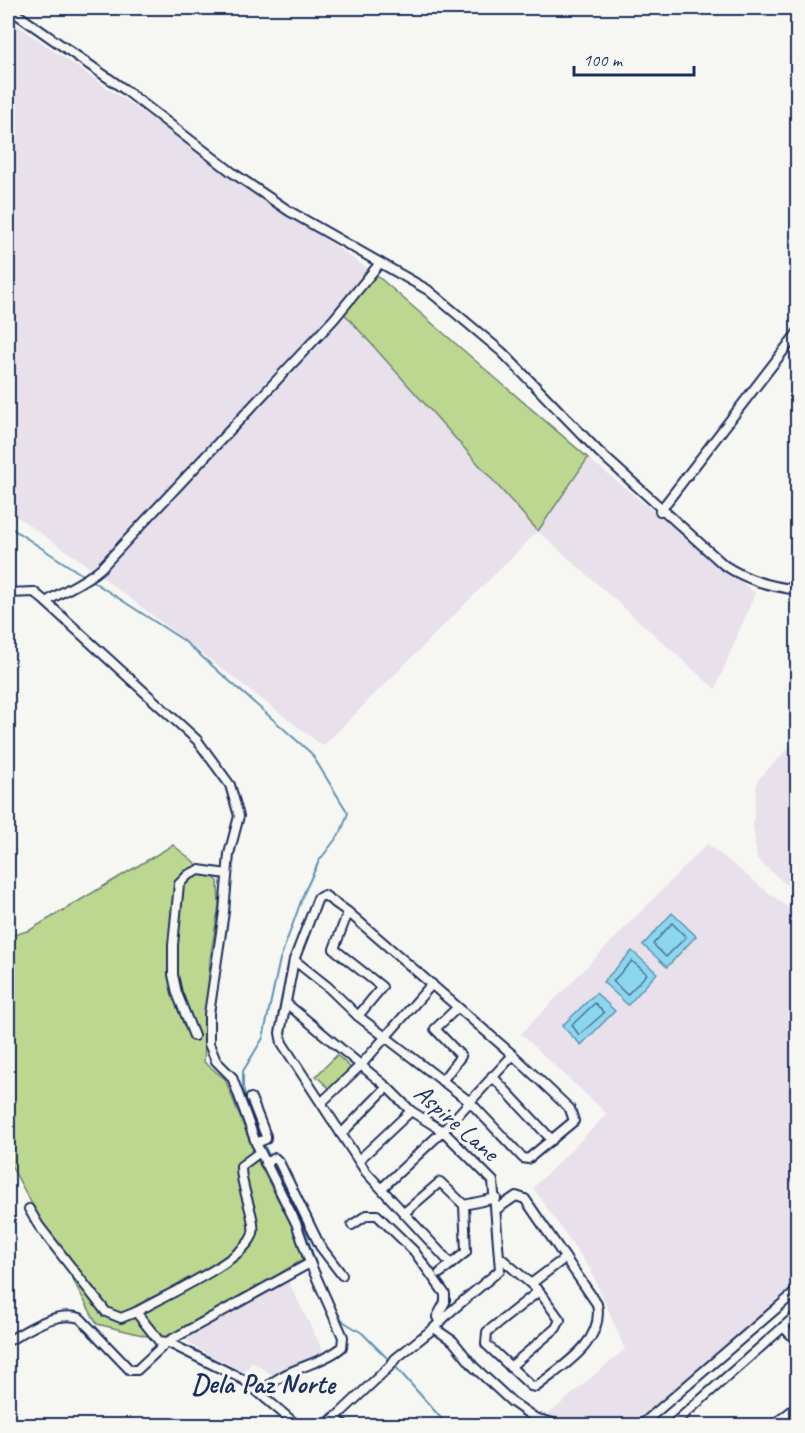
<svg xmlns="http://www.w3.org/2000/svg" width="805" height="1433" viewBox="0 0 805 1433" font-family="Caveat,sans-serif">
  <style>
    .built { fill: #e8e0ea }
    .green { fill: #bcd78f; stroke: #6c8376; stroke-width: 1.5 }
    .water { fill: #8dd7ee; stroke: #5f94b4; stroke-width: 1.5 }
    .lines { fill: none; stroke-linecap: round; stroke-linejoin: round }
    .shore { stroke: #497298; stroke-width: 1.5 }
    .stream { stroke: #5f94b4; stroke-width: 2 }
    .minor-casing { stroke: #1b2f5e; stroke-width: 12 }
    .tertiary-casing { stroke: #1b2f5e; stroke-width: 14 }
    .minor { stroke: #f6f6f2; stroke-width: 8 }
    .tertiary { stroke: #f6f6f2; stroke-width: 9 }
    .labels { text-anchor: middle; stroke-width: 6; stroke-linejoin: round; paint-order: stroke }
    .street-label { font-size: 26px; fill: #1b2f5e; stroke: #f6f6f2 }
    .quarter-label { font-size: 28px; font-weight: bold; fill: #1b2f5e; stroke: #f6f6f2 }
  </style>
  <rect width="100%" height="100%" fill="#f6f6f2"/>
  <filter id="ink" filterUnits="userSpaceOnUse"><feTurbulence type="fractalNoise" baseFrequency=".0167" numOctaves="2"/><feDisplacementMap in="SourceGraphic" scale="12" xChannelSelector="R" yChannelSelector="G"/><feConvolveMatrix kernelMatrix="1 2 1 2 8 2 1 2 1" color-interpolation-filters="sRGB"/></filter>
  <g filter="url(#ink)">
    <g class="built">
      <polygon points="8,19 374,273 538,530 588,458 755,593 715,689 538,531 323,746 80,560 8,511"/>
      <polygon points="797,739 797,894 757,859 753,826 757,781"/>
      <polygon points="707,844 797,915 797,1286 646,1425 536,1425 625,1349 591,1270 533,1188 607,1114 521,1034"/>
      <polygon points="286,1277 324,1353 274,1376 252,1362 244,1373 195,1347 181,1336"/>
    </g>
    <g class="green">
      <polygon points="374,273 588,458 538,531 342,311"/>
      <polygon points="173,845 218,881 219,905 210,959 204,1062 225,1079 257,1160 292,1226 303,1260 163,1340 97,1324 8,1160 8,937 30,930"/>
      <polygon points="337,1055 351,1068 330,1089 316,1076"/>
    </g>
    <g class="water">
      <polygon points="672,913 696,936 667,967 643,945"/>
      <polygon points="632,951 657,973 628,1005 603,982"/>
      <polygon points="596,993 615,1011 581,1045 562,1026"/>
    </g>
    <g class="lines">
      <g class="shore">
        <polygon points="672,923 686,937 666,957 653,944"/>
        <polygon points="632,961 647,974 627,995 613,981"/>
        <polygon points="595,1003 604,1013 579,1035 572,1025"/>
      </g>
      <g class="stream">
        <polyline points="8,526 84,576"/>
        <polyline points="89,579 183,640 311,753 348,813 341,832 319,861 304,893 280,959 263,1038 243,1071 243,1087 252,1122 261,1138"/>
        <polyline points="263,1143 270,1157"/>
        <polyline points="273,1162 297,1207 324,1287"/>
        <polyline points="334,1308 344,1322 362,1333 390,1361"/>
        <polyline points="394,1365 448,1426"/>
      </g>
      <g class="minor-casing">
        <g id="minor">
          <path d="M8 8 124 89 233 173 289 211 428 290 502 352 599 452 724 565C749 581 769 586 798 590"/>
          <polyline points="660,511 798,332"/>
          <path d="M8 593 34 592 46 602C64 590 84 583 101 568L334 319 380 263"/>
          <path d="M46 602 197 740 230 785 239 816 229 854 224 912 209 1014V1044L216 1061 232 1077 256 1143 296 1223 310 1263 343 1337 342 1347 337 1351C312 1368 282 1368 261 1394"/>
          <polyline points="294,960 318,898 324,895 348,912 513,1055 570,1109 574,1121 528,1159 523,1158 470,1102 358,1016 382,987 334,949 348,912"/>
          <polyline points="286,1003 387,1087 411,1111 443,1131 493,1181 500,1270 450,1312 434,1328"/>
          <polyline points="358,1016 328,987 294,960 280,1033 282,1043 366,1172 451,1264"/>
          <polyline points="194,1036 177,993 173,975 173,945 179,884 188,875 199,870 227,874"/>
          <polyline points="492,1076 552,1140"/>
          <polyline points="442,1081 461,1056 435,1029 457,1008"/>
          <polyline points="251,1098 266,1136 266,1139 256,1143"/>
          <polyline points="322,1102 361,1065 432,984"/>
          <polyline points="341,1134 387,1087"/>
          <polyline points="359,1160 411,1111"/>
          <polyline points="265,1163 275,1158 279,1162 320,1246 342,1275"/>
          <polyline points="382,1188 443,1131 513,1055"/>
          <polyline points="29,1209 39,1226 106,1312 121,1318 136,1312 159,1341 167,1342 244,1380 298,1426"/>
          <path d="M497 1209 516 1196 525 1199 597 1304C605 1342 562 1366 536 1387L531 1386 486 1344 487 1332 539 1291"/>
          <polyline points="404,1213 440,1182 464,1205 496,1198"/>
          <polyline points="352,1225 367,1215 377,1215 414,1251 445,1294 445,1302 437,1317 440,1323"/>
          <polyline points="502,1259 539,1291 560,1320 556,1328 510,1367"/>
          <polyline points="440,1273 466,1252 464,1205"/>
          <polyline points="532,1283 565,1258"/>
          <path d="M136 1312C160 1298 248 1259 253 1233 256 1217 240 1187 241 1166L260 1152"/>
          <polyline points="783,1327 798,1342"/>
          <path d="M8 1341C28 1330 56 1310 80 1318L130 1370H137L167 1342 310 1263"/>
          <polyline points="335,1418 391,1365 395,1359 434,1328 453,1341 474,1367 512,1402 535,1418 564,1426"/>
          <polyline points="640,1426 798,1290"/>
          <polyline points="671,1426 798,1314"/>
          <polyline points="772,1426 798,1406"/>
        </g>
      </g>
      <g class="tertiary-casing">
        <polyline id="tertiary" points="327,1426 335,1418 344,1426"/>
      </g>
      <use href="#minor" class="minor"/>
      <use href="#tertiary" class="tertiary"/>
    </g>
  </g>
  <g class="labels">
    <g class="street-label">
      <text transform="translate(457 1122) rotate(41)" y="9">Aspire Lane</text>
    </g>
    <g class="quarter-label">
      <text x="263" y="1393">Dela Paz Norte</text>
    </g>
  </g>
  <rect width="805" height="1433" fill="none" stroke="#f6f6f2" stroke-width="30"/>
  <rect x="15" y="15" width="775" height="1403" fill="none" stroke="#1b2f5e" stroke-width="2" filter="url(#ink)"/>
  <path d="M574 66v9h120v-9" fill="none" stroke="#1b2f5e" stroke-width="3"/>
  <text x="583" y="66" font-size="18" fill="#1b2f5e" stroke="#f6f6f2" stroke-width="4.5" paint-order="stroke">100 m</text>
</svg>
